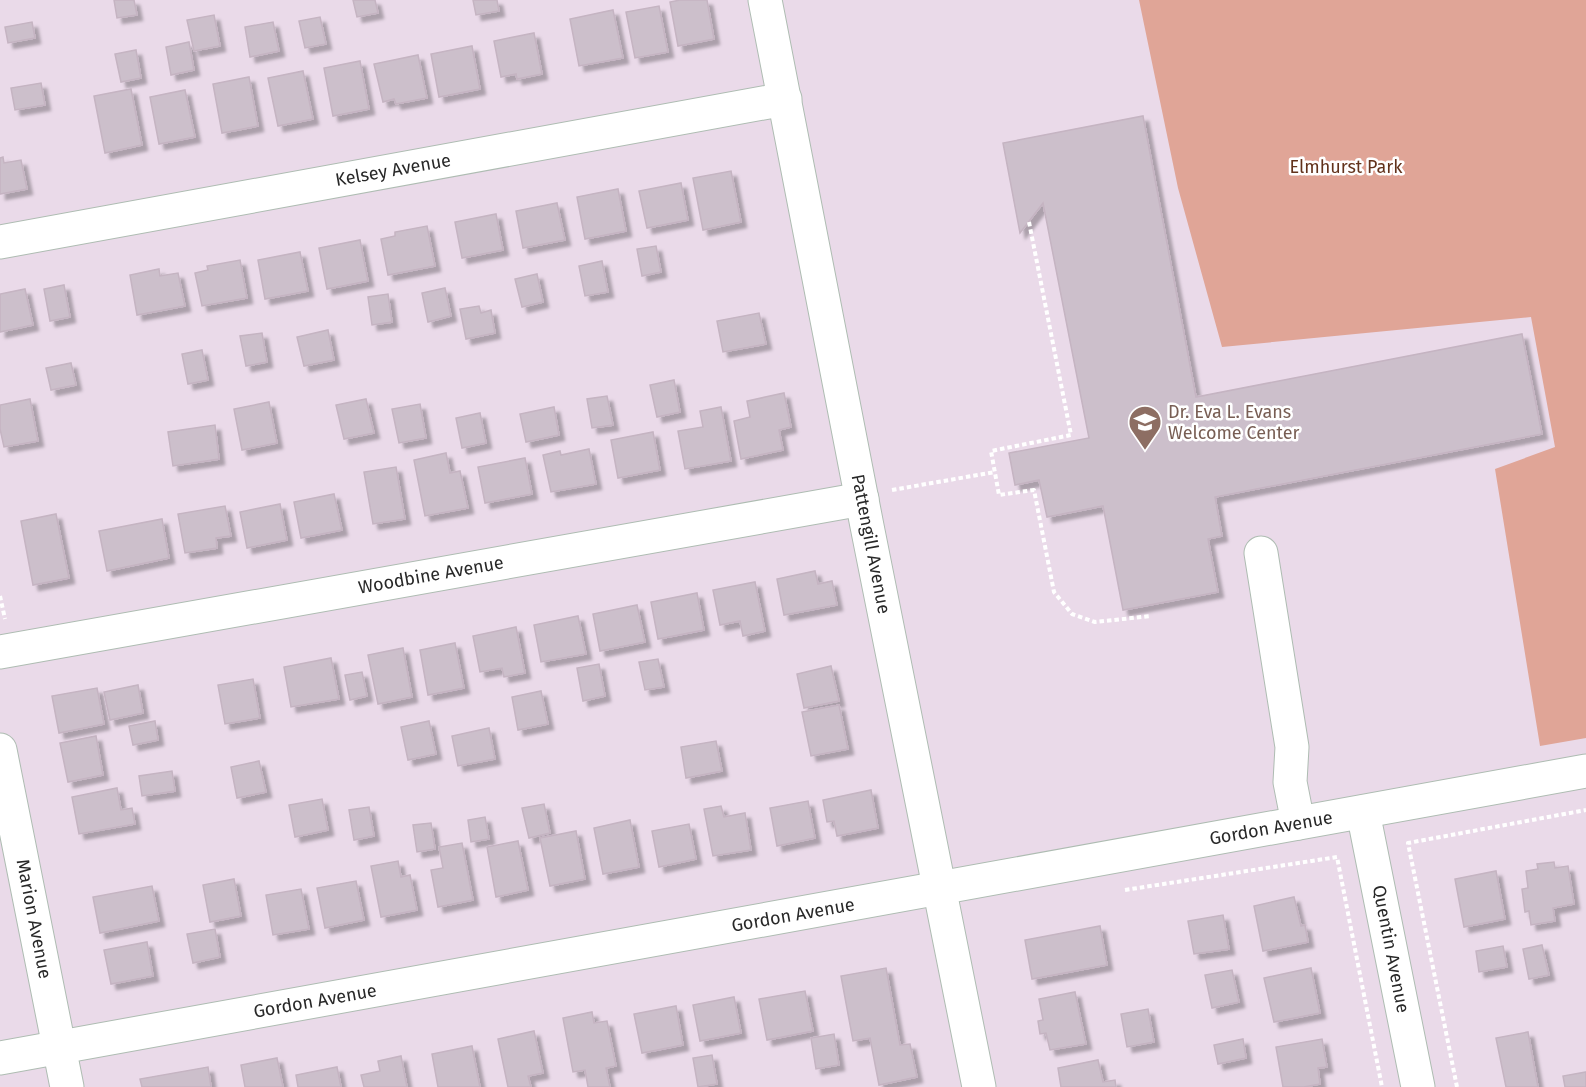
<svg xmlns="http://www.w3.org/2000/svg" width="1586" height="1087" viewBox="0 0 1586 1087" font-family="'Fira Sans',sans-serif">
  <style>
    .green { fill: #e0a597 }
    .building { fill: #ccbfcb; stroke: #c5b4c2; stroke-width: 1.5; filter: url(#shadow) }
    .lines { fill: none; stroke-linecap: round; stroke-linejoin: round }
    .minor-casing { stroke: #aebcb2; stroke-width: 35 }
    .path { stroke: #fff; stroke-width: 4; stroke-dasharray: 4.5 3; stroke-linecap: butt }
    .minor { stroke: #fff; stroke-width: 33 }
    .labels { text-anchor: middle; stroke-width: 5; stroke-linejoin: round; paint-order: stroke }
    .park-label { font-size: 18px; fill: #62321b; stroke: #fff }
    .street-label { font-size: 18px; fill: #282828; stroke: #fff }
    .education-label { font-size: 18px; fill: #785e54; stroke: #fff; text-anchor: start }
  </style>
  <defs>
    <filter id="shadow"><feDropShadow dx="5.5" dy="5.5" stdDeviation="1.5" flood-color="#0004"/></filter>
  </defs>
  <rect width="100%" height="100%" fill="#eadae9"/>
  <polygon class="green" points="1139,0 1586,0 1586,738 1540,746 1495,469 1555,447 1531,317 1222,347 1178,188"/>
  <g class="building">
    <polygon points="114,0 134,0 137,15 117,18"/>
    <polygon points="353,0 375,0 378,13 357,17"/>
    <polygon points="473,0 497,0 499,11 476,15"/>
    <polygon points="680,0 707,0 714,39 678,46 670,2"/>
    <polygon points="659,6 668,52 635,58 626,12"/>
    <polygon points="613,10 623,58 579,66 570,19"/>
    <polygon points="214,15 220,46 194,51 187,20"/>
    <polygon points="320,17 326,44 305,48 299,21"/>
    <polygon points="32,22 35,38 8,43 5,27"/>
    <polygon points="273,22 279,51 250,57 245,27"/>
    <polygon points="534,33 542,74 517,79 516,74 501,77 494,41"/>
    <polygon points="189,42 194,70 171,75 166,47"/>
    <polygon points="472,46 480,89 439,97 431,54"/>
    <polygon points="136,50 141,78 121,82 115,54"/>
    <polygon points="418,55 427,98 396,104 394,99 383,102 374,64"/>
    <polygon points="360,61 369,109 333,116 324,68"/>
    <polygon points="303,71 313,119 278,126 268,78"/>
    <polygon points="249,77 258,126 222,133 213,84"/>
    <polygon points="41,83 45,105 15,110 11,88"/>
    <polygon points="131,89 142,145 105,153 94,96"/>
    <polygon points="185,90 195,137 159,144 150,97"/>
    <polygon points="1143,116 1196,397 1522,334 1542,434 1215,497 1222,536 1208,539 1218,592 1123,610 1103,506 1047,517 1039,480 1015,485 1009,453 1089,438 1043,203 1020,233 1003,143"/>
    <polygon points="3,157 4,163 21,160 27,189 0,194 0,158"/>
    <polygon points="731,171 741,222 703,230 693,178"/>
    <polygon points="681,183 688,220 647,228 639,191"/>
    <polygon points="618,189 626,231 585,239 577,197"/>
    <polygon points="557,203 565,240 523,248 516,211"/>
    <polygon points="496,214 503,250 462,258 455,222"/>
    <polygon points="427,226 435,266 388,275 381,239 395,236 395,232"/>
    <polygon points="360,240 368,281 327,289 319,248"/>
    <polygon points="656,246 661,272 642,276 637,249"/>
    <polygon points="300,252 308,291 265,299 258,260"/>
    <polygon points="240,260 247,298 202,306 195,273 208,270 207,266"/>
    <polygon points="602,261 608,292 585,296 579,266"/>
    <polygon points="159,269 160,276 178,273 185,306 137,315 130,275"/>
    <polygon points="537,274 543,302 522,307 515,279"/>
    <polygon points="64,285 70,317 50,321 44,289"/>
    <polygon points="445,288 451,316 428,322 422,293"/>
    <polygon points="25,289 33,325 0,332 0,294"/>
    <polygon points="388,294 392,322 372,325 368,297"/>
    <polygon points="479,306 481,313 491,310 495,333 466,339 460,309"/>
    <polygon points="759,313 766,344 723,352 717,321"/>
    <polygon points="328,330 334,360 304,366 297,337"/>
    <polygon points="262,333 267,362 246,366 240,336"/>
    <polygon points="202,350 208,380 188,384 182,354"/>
    <polygon points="71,363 76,385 51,390 46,368"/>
    <polygon points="674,380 680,412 657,417 650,385"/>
    <polygon points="784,393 791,427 779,430 783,450 741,459 734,421 750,417 747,401"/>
    <polygon points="607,396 613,425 592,428 587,399"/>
    <polygon points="30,399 38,441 4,447 0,429 0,405"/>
    <polygon points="366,399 374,433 344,439 336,405"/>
    <polygon points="269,402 277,443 242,450 234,409"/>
    <polygon points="420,404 426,438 399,443 392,409"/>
    <polygon points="554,407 559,435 526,442 520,414"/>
    <polygon points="721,407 731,461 685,469 678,431 703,427 700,411"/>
    <polygon points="480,413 486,443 462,448 456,418"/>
    <polygon points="215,425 219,459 173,466 168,432"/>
    <polygon points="653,432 660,470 618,478 611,440"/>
    <polygon points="589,449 596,484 551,492 543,455 560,451 561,455"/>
    <polygon points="446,453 450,473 460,471 468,508 425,516 414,460"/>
    <polygon points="525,458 532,494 485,503 478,467"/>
    <polygon points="396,467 405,519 373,524 364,472"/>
    <polygon points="334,494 342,530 301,538 294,502"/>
    <polygon points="280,504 287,540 247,548 240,512"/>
    <polygon points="225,506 231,536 216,538 217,548 185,553 178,514"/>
    <polygon points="56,514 69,578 33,585 21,521"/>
    <polygon points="162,519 169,558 107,571 99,531"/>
    <polygon points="815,571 818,584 832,581 837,605 784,615 777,579"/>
    <polygon points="755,582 765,631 743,636 740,621 720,625 713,590"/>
    <polygon points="697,593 704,630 658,639 651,602"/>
    <polygon points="637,605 645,642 600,651 593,614"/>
    <polygon points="578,616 586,654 541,662 534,625"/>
    <polygon points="516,627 525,673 504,677 502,668 480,672 473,636"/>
    <polygon points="455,643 464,688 428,695 420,650"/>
    <polygon points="403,648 412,697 378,704 368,655"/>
    <polygon points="331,658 339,699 291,707 284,667"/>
    <polygon points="658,659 664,687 645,690 639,662"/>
    <polygon points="599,664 605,696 583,701 577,668"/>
    <polygon points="831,666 839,701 804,708 797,674"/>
    <polygon points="362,672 367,696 350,700 345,675"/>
    <polygon points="253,679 260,718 225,724 218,685"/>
    <polygon points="138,685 143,713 110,720 104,692"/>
    <polygon points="97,688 104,724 59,733 52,696"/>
    <polygon points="541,691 548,724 518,730 512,697"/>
    <polygon points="839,705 848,749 811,756 802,712"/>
    <polygon points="155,721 158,740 133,745 129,726"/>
    <polygon points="429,721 436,754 408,760 401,727"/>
    <polygon points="489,728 495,759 458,766 452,736"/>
    <polygon points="96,736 103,775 68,782 60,743"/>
    <polygon points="716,741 722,771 686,778 681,747"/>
    <polygon points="259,761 266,792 237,798 231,767"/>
    <polygon points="172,771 175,791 142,796 139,776"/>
    <polygon points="117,788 121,810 132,808 135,824 79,834 72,797"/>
    <polygon points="871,790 878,828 837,836 834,821 827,822 823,800"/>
    <polygon points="322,799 328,830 295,837 289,805"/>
    <polygon points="808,801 815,838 777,846 770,808"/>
    <polygon points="544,804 550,833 529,838 522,808"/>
    <polygon points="721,806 724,817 745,813 751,850 713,856 704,809"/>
    <polygon points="369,807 374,836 354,840 349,810"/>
    <polygon points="485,817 489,839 471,842 468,820"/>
    <polygon points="630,820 639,867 603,874 594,828"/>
    <polygon points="431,823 435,849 417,852 413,825"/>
    <polygon points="689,824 696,859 659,867 652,831"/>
    <polygon points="576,831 585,879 550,886 540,838"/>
    <polygon points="518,841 528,890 496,897 487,847"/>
    <polygon points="462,843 473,900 438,907 431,870 443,868 439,847"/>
    <polygon points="398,861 401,877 410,875 417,910 381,917 371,866"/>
    <polygon points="1554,862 1555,868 1568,866 1574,904 1553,908 1555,921 1531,925 1529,911 1525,912 1522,889 1528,888 1526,871 1538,869 1537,864"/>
    <polygon points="1496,871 1505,919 1464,927 1455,879"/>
    <polygon points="234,879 241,916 210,922 203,885"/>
    <polygon points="356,881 364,920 325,928 317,888"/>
    <polygon points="152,886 159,921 100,933 93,897"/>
    <polygon points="301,889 309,929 273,935 266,895"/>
    <polygon points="1294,897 1301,926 1305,925 1308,942 1263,951 1254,906"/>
    <polygon points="1223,915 1229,949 1194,954 1188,921"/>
    <polygon points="1100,926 1107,965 1032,979 1025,940"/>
    <polygon points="215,929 220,957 193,963 187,934"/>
    <polygon points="147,942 153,976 111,984 104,950"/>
    <polygon points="1542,945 1549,975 1529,979 1523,949"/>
    <polygon points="1503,946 1507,967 1479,972 1476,951"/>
    <polygon points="886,968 900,1045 910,1044 917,1077 879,1085 870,1038 853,1041 841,976"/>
    <polygon points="1311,968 1320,1013 1274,1022 1264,978"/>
    <polygon points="1232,970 1239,1002 1212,1008 1205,975"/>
    <polygon points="805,991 813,1031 767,1040 759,999"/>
    <polygon points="1075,992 1086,1044 1050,1050 1046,1033 1040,1034 1038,1021 1043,1020 1039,999"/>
    <polygon points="734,997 741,1033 700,1041 693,1005"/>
    <polygon points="676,1006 683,1045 642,1053 634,1014"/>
    <polygon points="1148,1009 1154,1042 1127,1047 1121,1014"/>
    <polygon points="592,1012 594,1023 607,1021 616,1066 606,1068 610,1087 588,1087 585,1070 573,1072 563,1018"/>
    <polygon points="534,1031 543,1073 528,1076 531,1087 508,1087 498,1039"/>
    <polygon points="1528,1032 1538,1087 1506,1087 1496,1038"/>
    <polygon points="834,1034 839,1065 816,1069 811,1038"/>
    <polygon points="1243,1039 1246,1058 1218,1064 1214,1045"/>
    <polygon points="1322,1039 1327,1067 1318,1068 1320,1084 1304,1087 1283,1087 1276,1047"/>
    <polygon points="472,1046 480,1087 438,1087 432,1054"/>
    <polygon points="712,1055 717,1084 698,1087 693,1058"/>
    <polygon points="401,1056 407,1087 364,1087 361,1075 380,1071 378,1061"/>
    <polygon points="277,1058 283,1087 245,1087 241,1065"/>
    <polygon points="1098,1060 1103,1082 1115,1080 1116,1087 1061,1087 1058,1068"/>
    <polygon points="208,1067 211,1087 142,1087 140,1079"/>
    <polygon points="337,1067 341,1087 298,1087 296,1075"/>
    <polygon points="1586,1072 1586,1087 1565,1087 1563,1076"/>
  </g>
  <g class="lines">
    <g class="minor-casing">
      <g id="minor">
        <polyline points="765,0 867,526 979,1087"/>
        <polyline points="0,242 785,99"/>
        <polyline points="1261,553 1292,747 1290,782 1298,823"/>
        <polyline points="0,652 862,499"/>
        <polyline points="0,750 67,1087"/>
        <polyline points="1363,812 1418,1087"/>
        <polyline points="0,1058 1586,771"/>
      </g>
    </g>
    <g class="path">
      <polyline points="1029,222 1071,435 991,451 999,495 1034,490 1054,592 1072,614 1095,622 1151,616"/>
      <polyline points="892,490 995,472"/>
      <polyline points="0,596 5,619"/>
      <polyline points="1125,890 1337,857 1382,1087"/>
      <polyline points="1457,1087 1408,843 1586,810"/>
    </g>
    <use href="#minor" class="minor"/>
  </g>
  <defs>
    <g id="school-pin" transform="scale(1.725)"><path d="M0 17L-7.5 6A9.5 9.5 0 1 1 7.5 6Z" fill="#8d6e63" stroke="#fff"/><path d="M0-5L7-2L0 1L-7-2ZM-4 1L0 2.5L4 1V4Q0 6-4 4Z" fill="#fff"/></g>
  </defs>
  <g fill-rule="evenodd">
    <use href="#school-pin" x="1145" y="422"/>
  </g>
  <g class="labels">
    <g class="park-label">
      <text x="1346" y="173">Elmhurst Park</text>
    </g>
    <g class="street-label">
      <text transform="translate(393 170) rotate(-10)" y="6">Kelsey Avenue</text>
      <text transform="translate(871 544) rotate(79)" y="6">Pattengill Avenue</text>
      <text transform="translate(431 575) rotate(-10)" y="6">Woodbine Avenue</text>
      <text transform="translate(1271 828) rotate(-10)" y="6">Gordon Avenue</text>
      <text transform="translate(793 915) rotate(-10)" y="6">Gordon Avenue</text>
      <text transform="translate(34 919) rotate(79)" y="6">Marion Avenue</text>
      <text transform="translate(1391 949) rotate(79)" y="6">Quentin Avenue</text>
      <text transform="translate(315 1001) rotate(-10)" y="6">Gordon Avenue</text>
    </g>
    <g class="education-label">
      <text x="1168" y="418">Dr. Eva L. Evans<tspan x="1168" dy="21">Welcome Center</tspan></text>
    </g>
  </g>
</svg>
